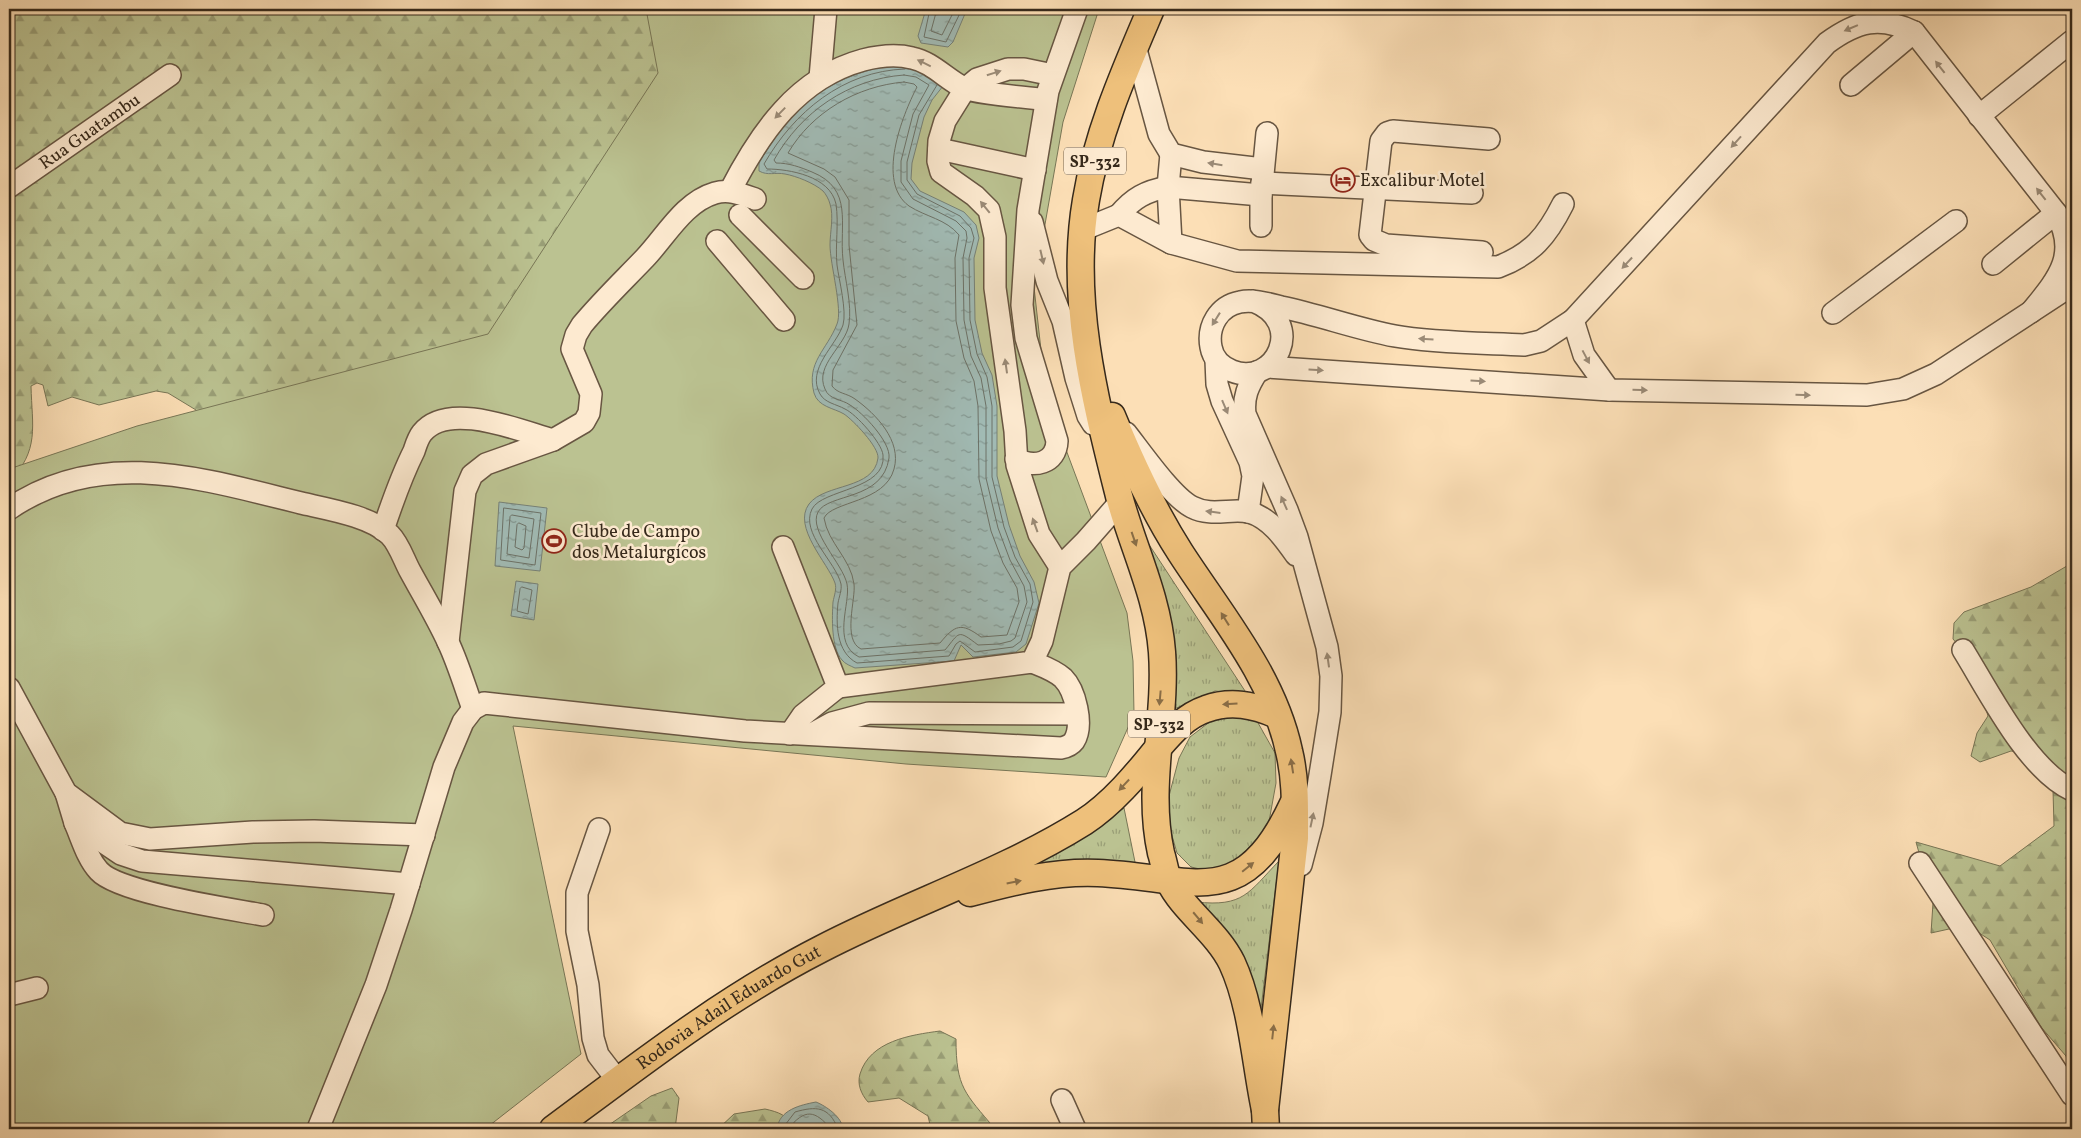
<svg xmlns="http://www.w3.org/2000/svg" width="2081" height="1138" viewBox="0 0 2081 1138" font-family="Vollkorn,serif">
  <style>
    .grass { fill: url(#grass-tufts); stroke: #787656 }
    .forest { fill: url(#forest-firs); stroke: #787656 }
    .garden { fill: #bbc291; stroke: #787656 }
    .water { fill: url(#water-ripples); stroke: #768177 }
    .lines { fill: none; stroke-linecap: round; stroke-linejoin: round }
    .shore { stroke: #6c7268; stroke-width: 1 }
    .minor-casing { stroke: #685642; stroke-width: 24 }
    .major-casing { stroke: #36291b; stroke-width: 29 }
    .minor { stroke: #fdead0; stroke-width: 21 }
    .major { stroke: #eec07b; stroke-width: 26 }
    .oneway { fill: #9a8a76 }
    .oneway2 { fill: #896d46 }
    .labels { text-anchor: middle; stroke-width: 5; stroke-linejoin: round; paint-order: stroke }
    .shield { fill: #fdead0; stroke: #726351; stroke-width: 1 }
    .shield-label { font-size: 16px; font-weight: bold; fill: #36291b }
    .street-label { font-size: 18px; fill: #36291b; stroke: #fdead0 }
    .poi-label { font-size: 18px; fill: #36291b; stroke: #fdead0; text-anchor: start }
  </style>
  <defs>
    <pattern id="grass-tufts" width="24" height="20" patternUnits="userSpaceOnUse" patternTransform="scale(1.25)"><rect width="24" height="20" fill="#bbc291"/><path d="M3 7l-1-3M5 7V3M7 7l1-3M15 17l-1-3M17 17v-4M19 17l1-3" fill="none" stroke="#999e76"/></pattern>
    <pattern id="forest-firs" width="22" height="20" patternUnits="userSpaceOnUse" patternTransform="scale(1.25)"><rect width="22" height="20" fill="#bbc291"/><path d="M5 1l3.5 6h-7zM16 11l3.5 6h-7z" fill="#999e76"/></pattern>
    <pattern id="water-ripples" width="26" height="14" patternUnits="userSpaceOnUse" patternTransform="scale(1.25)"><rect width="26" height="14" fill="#a1bbb5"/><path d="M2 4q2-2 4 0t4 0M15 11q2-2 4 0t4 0" fill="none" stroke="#849892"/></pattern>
  </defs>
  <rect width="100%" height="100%" fill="#fcdfb6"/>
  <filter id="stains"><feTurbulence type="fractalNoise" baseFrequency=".004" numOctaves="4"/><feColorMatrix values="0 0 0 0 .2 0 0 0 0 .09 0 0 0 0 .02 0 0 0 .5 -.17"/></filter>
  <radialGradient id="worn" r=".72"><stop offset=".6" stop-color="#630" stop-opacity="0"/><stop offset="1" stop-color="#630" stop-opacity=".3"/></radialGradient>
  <g class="grass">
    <path d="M1148 543 1247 694 1215 691 1172 710C1173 699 1176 687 1176 675 1177 631 1160 585 1148 543Z"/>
    <polygon points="1220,714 1253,714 1275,753 1276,783 1268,827 1232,865 1210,871 1191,867 1177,853 1165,811 1179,758 1190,737"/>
    <polygon points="1124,808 1136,867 1025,870 1076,841"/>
    <path d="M1279 861 1258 1033 1196 902C1244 907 1248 893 1279 861Z"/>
  </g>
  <g class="forest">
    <path d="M9 9H734L601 303 204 443 196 410 168 393 156 391 99 405 72 397 48 406 43 385 37 383 31 386C32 427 40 450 9 482Z"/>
    <polygon points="2072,563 2072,1079 2066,1056 2041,1027 1990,940 1967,925 1931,933 1933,903 1916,842 2000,866 2054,826 2053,790 2039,756 2011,751 1980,762 1971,756 1977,733 1988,716 1972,661 1953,639 1954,623 1964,612 2031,587"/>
    <path d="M940 1031 956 1039C956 1088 965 1093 995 1129H931L928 1116 899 1098 868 1102C861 1094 857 1084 860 1074 870 1041 910 1035 940 1031Z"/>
    <polygon points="672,1088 679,1098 675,1129 603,1129 651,1096"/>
    <path d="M765 1109C778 1112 789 1115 793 1129H718L734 1114Z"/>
  </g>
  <polygon class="garden" points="646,9 1099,9 1063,122 1034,287 1042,359 1059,431 1127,613 1133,661 1134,714 1106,777 906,764 513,726 581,1054 485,1129 9,1129 9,469 137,426 488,334 658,73"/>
  <g class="water">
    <polygon points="926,9 967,9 953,42 948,47 921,43 918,36"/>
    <path d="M892 65 920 66 943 86 932 100 924 117 912 163 911 179 920 191 964 212 976 225 979 238 974 258 975 320 982 353 992 375 997 406V476L1009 525 1020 556 1034 582 1039 603 1026 644 1016 652 973 657 961 645 954 661 855 668C851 666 845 664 842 660 831 648 832 617 833 602 834 596 837 589 835 583 828 563 792 527 809 504 825 483 874 490 878 458 879 447 853 420 844 414 834 408 818 407 814 393 806 362 827 350 837 324 843 310 830 264 830 245 830 232 834 216 830 204 829 200 826 194 823 191 814 183 796 176 785 174 775 172 768 176 759 171V162C770 146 781 126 795 112 821 86 857 71 892 65Z"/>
    <polygon points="499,502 547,508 540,571 495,566"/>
    <polygon points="516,581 538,584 534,620 511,616"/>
    <path d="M816 1102C826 1106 842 1117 843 1129H777C779 1110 800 1105 816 1102Z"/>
  </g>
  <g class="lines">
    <g class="shore">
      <polyline points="930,9 924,37 946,42 962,9"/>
      <polyline points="937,9 931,31 942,35 955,9"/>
      <path d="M905 69C843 71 794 112 764 164L767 169C789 169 830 176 836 204 839 224 835 245 837 265 839 280 847 311 843 325 836 346 806 369 820 394 825 403 836 404 845 409 856 414 882 443 883 455 887 490 822 489 812 509 800 533 836 562 841 584 842 590 839 597 838 603 836 624 836 652 857 663L949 656 956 644 960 641 975 652 1013 647 1021 641 1033 602 1030 584 1015 557 1004 527 992 477V406L987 377 977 354 970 320 969 258 974 238 971 228 960 216 917 194 907 180V162L919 115 937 85"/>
      <path d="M904 75 916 77 929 85 913 114 901 161V182L913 199 956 221 966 231 967 238 963 258 964 320 971 356 981 378 986 406V478L998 528 1010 560 1024 586 1027 602 1015 638 1011 641 999 644 978 645C957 629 960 632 945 650L859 657C831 643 851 603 847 584 843 564 808 531 818 512 828 493 883 501 889 458 891 442 862 412 850 405 842 399 829 400 825 389 814 365 846 346 849 324 852 304 845 280 843 260 839 224 854 189 812 172 800 167 789 163 776 163L774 160C801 112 848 79 904 75Z"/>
      <path d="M904 82 914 84 917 87C902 116 876 182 909 206 926 217 946 219 959 235L955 258 956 321 964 358 974 381 978 406 979 479 991 531 1003 563 1017 588 1019 602 1007 635 981 637C961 622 955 625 940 643L861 649C842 640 856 599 854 584 851 559 828 543 824 518 832 501 885 503 894 469 902 441 876 414 855 399 847 393 838 394 832 386L833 370 857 325 849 245V200L835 177 824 169 788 153C812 112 857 86 904 82Z"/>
      <polygon points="504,508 541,513 535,565 501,560"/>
      <polygon points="512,515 534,519 529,558 507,554 510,517"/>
      <polygon points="519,523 526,526 524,548 522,550 515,547 517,525"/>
      <polygon points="522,587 532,590 528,614 517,611 520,589"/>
      <path d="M782 1129 795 1112C816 1106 829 1106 838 1129"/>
      <path d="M788 1129C805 1108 815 1110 831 1129"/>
    </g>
    <g class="minor-casing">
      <g id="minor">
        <polyline points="1135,46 1159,134 1171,154 1203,162 1263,169"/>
        <polyline points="1053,75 1024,69 1008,69 977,79 965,89 945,121 939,141 938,161 941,172 975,196 989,210 995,237 995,288 1015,431 1017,465 1039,534 1060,567"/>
        <polyline points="820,78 826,9"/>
        <polyline points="1851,85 1914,32"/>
        <polyline points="1979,116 2072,41"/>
        <polyline points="939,149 1035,170"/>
        <polyline points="1262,183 1472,193"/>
        <path id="s1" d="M9 187 170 75"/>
        <path d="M730 191C760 133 797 78 863 60 879 56 896 54 912 58 932 62 946 79 964 88 977 94 1028 97 1046 100"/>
        <polyline points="740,215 803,278"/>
        <path d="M1119 215C1133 198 1146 191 1168 187L1261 195"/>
        <polyline points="1032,222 1047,281 1063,321 1076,378 1088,416 1093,424"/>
        <polyline points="1261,226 1261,195 1267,133"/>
        <path d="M1082 230 1119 215 1171 243 1237 261 1498 267C1532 254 1547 236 1563 204"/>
        <polyline points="717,241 784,320"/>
        <polyline points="1171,243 1168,187 1171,154"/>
        <polyline points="1482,252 1386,245 1374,240 1370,235 1381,141 1387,133 1393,131 1489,139"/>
        <polyline points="1993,264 2056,213"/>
        <path d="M1253 301C1308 322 1275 388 1232 371 1222 367 1213 359 1211 347 1207 326 1219 306 1240 302 1254 299 1269 304 1281 307 1320 315 1357 329 1395 336 1434 343 1485 343 1524 345L1541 341 1573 320 1827 43C1857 21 1880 15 1914 32L2056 213C2080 255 2057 280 2031 312"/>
        <polyline points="1833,313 1956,221"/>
        <polyline points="1573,320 1584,355 1609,390"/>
        <polyline points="1216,360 1217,384 1222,401 1250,462 1253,476 1248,512"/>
        <polyline points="1267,367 1609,390 1867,395 1903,389 1936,374 2072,285"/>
        <path d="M1257 372C1248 386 1243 397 1245 414L1287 510 1297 537 1327 647 1331 676 1330 712 1320 775 1312 823 1301 865"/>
        <path d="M1126 433C1141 452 1172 497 1192 507 1211 517 1232 508 1249 512 1270 518 1284 538 1296 555"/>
        <path d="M1016 459C1034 468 1056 464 1057 441L1026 338 1022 305 1028 210 1048 91 1077 9"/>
        <path d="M9 509C100 446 203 479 301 503 327 509 371 516 390 535 399 544 404 560 410 571 423 595 437 618 448 642 458 663 465 687 473 709"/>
        <path d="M383 530C392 503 401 477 414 451 416 445 418 438 422 433 448 400 520 431 553 440"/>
        <polyline points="783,547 838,687 803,715 790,734"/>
        <path d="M448 642 465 491 472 475 486 464 553 440 584 422 589 413 591 394 572 349 576 335 582 325C602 301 624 280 645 258 666 236 684 202 715 193 729 189 741 194 755 199"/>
        <path d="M1963 650C1989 692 2028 770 2072 790"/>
        <polyline points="838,687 1032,662 1042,641 1060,567 1086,541 1121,501"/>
        <polyline points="9,688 66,793 120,833 150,839 253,832 314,831 424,835"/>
        <polyline points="812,734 832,723 869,713 1077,714"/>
        <polyline points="66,793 75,823 121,854 142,861 409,884"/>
        <path d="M75 823C82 839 87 858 99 871 119 893 231 909 263 915"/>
        <polyline points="599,829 577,893 577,931 588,985 593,1038 598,1055 618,1081"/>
        <polyline points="1920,863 2072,1095"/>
        <polyline points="9,995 37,988"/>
        <polyline points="1062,1100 1075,1129"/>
        <path d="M318 1129 376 985 401 910 444 767 463 722 473 709 484 703 745 731 1061 748C1066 747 1071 745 1074 741 1084 725 1075 690 1063 678 1054 670 1042 666 1032 662"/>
      </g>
    </g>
    <g class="major-casing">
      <g id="major">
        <path d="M1151 9C1125 70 1097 133 1086 200 1069 300 1095 400 1119 496 1133 548 1158 597 1162 652 1167 719 1146 786 1161 853 1164 862 1165 873 1169 881 1183 910 1217 932 1232 963 1252 1006 1255 1063 1265 1110"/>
        <path d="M1112 416C1131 462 1153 510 1180 552 1220 614 1273 676 1289 751 1296 780 1295 808 1295 838L1265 1110 1266 1129"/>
        <path d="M970 893C1011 882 1054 871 1098 873 1194 877 1241 915 1293 804"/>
        <path id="s2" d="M553 1129C639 1065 725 998 821 949 907 904 1001 874 1084 822 1112 804 1137 774 1157 749 1171 733 1185 716 1206 709 1231 700 1254 705 1277 715"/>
      </g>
    </g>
    <use href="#minor" class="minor"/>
    <use href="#major" class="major"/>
  </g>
  <defs><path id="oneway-solid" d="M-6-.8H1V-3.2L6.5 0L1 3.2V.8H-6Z" transform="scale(1.25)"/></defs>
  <g class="oneway">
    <use href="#oneway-solid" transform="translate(1851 28) rotate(157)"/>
    <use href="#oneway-solid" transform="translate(924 63) rotate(-154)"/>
    <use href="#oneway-solid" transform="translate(1940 67) rotate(-128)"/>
    <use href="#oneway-solid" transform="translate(994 73) rotate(-17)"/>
    <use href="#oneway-solid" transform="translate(780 113) rotate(134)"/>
    <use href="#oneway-solid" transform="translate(1736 142) rotate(132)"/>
    <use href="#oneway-solid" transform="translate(1215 164) rotate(-171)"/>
    <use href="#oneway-solid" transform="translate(2041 194) rotate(-128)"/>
    <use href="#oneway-solid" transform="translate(985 207) rotate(-129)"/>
    <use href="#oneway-solid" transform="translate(1042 257) rotate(77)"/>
    <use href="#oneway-solid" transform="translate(1627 263) rotate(133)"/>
    <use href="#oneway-solid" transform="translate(1216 319) rotate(122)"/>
    <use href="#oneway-solid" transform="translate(1426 339) rotate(-177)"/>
    <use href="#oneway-solid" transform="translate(1586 357) rotate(62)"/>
    <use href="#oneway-solid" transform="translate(1006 366) rotate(-98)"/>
    <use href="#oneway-solid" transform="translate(1316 370) rotate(4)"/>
    <use href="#oneway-solid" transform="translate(1478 381) rotate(4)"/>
    <use href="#oneway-solid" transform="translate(1640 390) rotate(1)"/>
    <use href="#oneway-solid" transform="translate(1803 395) rotate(1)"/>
    <use href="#oneway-solid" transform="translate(1225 407) rotate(67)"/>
    <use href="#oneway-solid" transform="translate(1284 503) rotate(-114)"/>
    <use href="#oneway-solid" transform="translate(1213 512) rotate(-173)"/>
    <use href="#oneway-solid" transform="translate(1035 525) rotate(-110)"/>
    <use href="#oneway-solid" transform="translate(1328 660) rotate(-98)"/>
    <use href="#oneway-solid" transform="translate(1312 820) rotate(-78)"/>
  </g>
  <g class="oneway2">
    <use href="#oneway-solid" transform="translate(1134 539) rotate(71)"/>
    <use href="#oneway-solid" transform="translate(1225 619) rotate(-122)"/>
    <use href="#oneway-solid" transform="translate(1160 698) rotate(95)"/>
    <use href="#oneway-solid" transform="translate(1230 704) rotate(176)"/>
    <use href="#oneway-solid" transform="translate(1292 766) rotate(-99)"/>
    <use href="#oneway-solid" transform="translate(1124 785) rotate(133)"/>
    <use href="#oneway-solid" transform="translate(1248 867) rotate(-39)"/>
    <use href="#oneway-solid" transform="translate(1014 882) rotate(-11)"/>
    <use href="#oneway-solid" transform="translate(1198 918) rotate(50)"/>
    <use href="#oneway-solid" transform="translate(1273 1032) rotate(-84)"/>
  </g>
  <defs>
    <g id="hotel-ring" transform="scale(1.25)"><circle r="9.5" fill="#fdead0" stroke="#8f2418" stroke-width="1.5"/><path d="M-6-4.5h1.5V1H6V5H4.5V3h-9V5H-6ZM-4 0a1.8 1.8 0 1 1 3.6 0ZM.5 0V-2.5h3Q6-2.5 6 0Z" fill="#8f2418"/></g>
    <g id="stadium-ring" transform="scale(1.25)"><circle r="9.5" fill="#fdead0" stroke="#8f2418" stroke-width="1.5"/><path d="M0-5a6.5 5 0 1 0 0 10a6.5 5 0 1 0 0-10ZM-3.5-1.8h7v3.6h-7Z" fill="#8f2418"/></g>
  </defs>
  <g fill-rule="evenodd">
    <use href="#hotel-ring" x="1343" y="180"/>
    <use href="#stadium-ring" x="554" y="541"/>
  </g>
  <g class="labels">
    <g class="shield">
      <rect x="1064" y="147.5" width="62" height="27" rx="4"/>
      <rect x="1128" y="710.5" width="62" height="27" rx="4"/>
    </g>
    <g class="shield-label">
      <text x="1095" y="167">SP-332</text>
      <text x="1159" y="730">SP-332</text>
    </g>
    <g class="street-label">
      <text dy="6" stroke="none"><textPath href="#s1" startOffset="98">Rua Guatambu</textPath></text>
      <text dy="6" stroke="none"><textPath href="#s2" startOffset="214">Rodovia Adail Eduardo Gut</textPath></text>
    </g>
    <g class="poi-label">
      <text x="1360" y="186">Excalibur Motel</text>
      <text x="572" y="537">Clube de Campo<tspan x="572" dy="21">dos Metalurgícos</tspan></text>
    </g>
  </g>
  <rect width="2081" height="1138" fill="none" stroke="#fcdfb6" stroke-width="30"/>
  <rect x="10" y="10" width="2061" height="1118" fill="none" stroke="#36291b" stroke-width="2.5"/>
  <rect x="15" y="15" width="2051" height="1108" fill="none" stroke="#36291b"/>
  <rect width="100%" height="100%" filter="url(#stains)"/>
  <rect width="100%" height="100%" fill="url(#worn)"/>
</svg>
